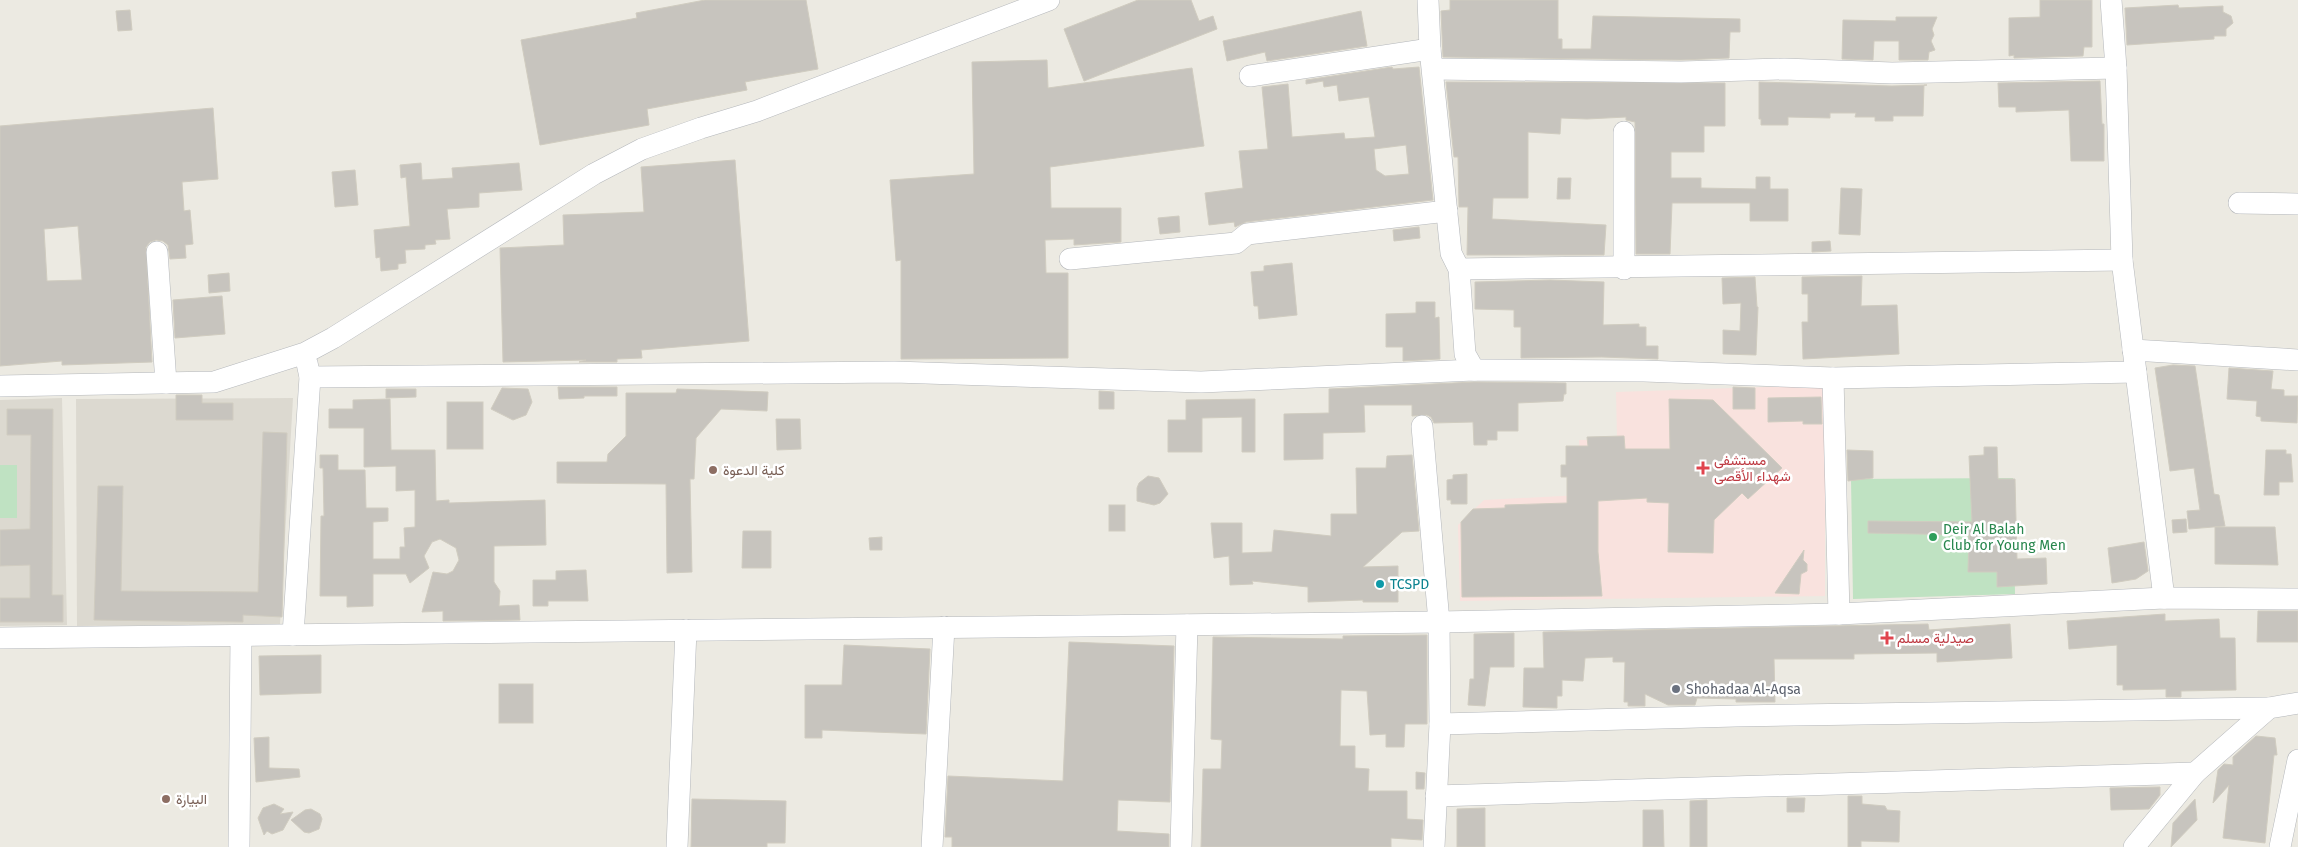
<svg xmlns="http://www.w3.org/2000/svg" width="2298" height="847" viewBox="0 0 2298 847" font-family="'Fira Sans',Vazirmatn,sans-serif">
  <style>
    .education { fill: #dcd9d0 }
    .medical { fill: #f9e2de }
    .green { fill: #bfe2c2 }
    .building { fill: #c7c4be; stroke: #d0ccc0; fill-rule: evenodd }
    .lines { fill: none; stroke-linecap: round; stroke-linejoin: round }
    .minor-casing { stroke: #b4b7bb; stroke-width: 22 }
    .minor { stroke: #fff; stroke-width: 21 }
    .health-dot { fill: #e0444e; stroke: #fff; stroke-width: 2 }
    .education-dot { fill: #8d6e63; stroke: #fff; stroke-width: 2 }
    .leisure-dot { fill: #2e9e5b; stroke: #fff; stroke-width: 2 }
    .culture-dot { fill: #0f9aa8; stroke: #fff; stroke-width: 2 }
    .worship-dot { fill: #6b7280; stroke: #fff; stroke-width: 2 }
    .labels { text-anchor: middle; stroke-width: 5; stroke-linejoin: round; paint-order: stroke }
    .health-label { font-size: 14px; fill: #be3a42; stroke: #fff; text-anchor: start }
    .education-label { font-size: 14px; fill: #785e54; stroke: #fff; text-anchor: start }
    .leisure-label { font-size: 14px; fill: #27864d; stroke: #fff; text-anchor: start }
    .culture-label { font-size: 14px; fill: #0d838f; stroke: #fff; text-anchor: start }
    .worship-label { font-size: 14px; fill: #5b616d; stroke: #fff; text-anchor: start }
  </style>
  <rect width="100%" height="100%" fill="#eceae2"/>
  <g class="education">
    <polygon points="62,398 67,625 0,626 0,400"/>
    <polygon points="293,398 280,624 77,626 76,399"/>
  </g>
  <polygon class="medical" points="1825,385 1825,596 1460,601 1458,525 1484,500 1581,495 1579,440 1617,439 1616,392"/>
  <g class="green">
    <rect x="0" y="465" width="17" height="53"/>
    <polygon points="2013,478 2015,594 1853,599 1851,479"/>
  </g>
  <g class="building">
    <polygon points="705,0 806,0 818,69 745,82 747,90 647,109 649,125 540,145 521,40 637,18 636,13"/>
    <polygon points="1138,0 1191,0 1199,21 1213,16 1217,29 1084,81 1064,29"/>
    <polygon points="1450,0 1558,0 1558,39 1562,39 1562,49 1591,49 1593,16 1740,19 1740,32 1730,32 1729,58 1681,60 1443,57 1441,11 1450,10"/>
    <polygon points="2040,0 2092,0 2092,47 2084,47 2083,56 2014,58 2014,55 2009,56 2009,18 2040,17"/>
    <polygon points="2178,5 2179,8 2223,6 2223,12 2231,16 2233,23 2226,29 2226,36 2214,36 2214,39 2127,45 2125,8"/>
    <polygon points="130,10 132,30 118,31 116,11"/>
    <polygon points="1361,11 1367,46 1267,61 1265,52 1227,61 1223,41"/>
    <polygon points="1896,17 1937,17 1932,29 1934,35 1931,41 1935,50 1929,52 1928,60 1899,60 1899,41 1874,41 1873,60 1842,59 1843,20 1896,21"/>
    <polygon points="1047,60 1048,88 1192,68 1204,146 1050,167 1051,208 1121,208 1121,242 1074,245 1074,239 1045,240 1046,273 1068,273 1068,358 901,359 901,260 896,261 890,180 974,174 972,62"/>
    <path d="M1392 67 1393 69 1419 67 1433 200 1246 222 1237 226 1235 227 1234 222 1209 225 1205 193 1243 188 1239 151 1268 149 1262 87 1288 84 1292 137 1344 133 1345 139 1375 137 1369 97 1339 101 1337 85 1324 87 1323 81 1306 84V80ZM1406 145 1409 174 1385 176 1376 170 1374 149Z"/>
    <polygon points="2100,81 2102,124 2104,124 2104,161 2071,161 2069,110 2016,112 2016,107 1999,107 1998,83"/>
    <polygon points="1446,82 1725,83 1725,126 1704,126 1704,152 1671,152 1671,178 1701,178 1701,188 1756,189 1756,177 1770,177 1770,189 1788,189 1788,221 1750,221 1750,203 1672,203 1670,254 1636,254 1635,122 1626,120 1626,117 1587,119 1561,118 1560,134 1528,132 1528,198 1493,198 1492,219 1606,225 1604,255 1467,255 1468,207 1459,207 1458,157 1454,157"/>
    <polygon points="1759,82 1892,86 1927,85 1924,85 1923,116 1893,116 1893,121 1875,121 1875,117 1855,117 1856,113 1830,113 1830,118 1788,117 1788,125 1761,125 1761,119 1759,119"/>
    <path d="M213 108 218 179 182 182 184 211 190 210 193 244 185 245 186 258 170 259 168 245 163 241 156 240 150 242 146 247 152 362 62 365V361L0 366V126ZM78 226 82 280 47 281 44 229Z"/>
    <polygon points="735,160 749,341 641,350 642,358 617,359 617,362 579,362 586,360 503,362 500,248 564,245 563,215 644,212 641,167"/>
    <polygon points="421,163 422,180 453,178 452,168 519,163 522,190 479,193 479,207 447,209 450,239 435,240 436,244 425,245 425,249 405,250 406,263 398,264 398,269 381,271 380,257 376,258 374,230 410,226 406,177 401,178 400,165"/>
    <polygon points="355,170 358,205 335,207 332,172"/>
    <polygon points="1558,178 1571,178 1570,199 1557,199"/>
    <polygon points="1841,188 1862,189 1860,235 1839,234"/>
    <polygon points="1179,216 1180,232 1160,234 1158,218"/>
    <polygon points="1419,227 1420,238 1394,241 1393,230"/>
    <polygon points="1830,241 1831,251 1812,252 1812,242"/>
    <polygon points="1292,263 1297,315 1259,319 1258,306 1254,306 1251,272 1264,271 1264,266"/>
    <polygon points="229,273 230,291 209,293 208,275"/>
    <polygon points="1862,276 1861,306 1897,305 1899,354 1803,359 1802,322 1808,322 1808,294 1802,294 1802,277"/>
    <polygon points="1755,277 1757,307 1758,307 1756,355 1723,354 1723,330 1740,331 1741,303 1723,304 1722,278"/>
    <polygon points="1550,280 1604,282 1603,325 1639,324 1639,327 1646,327 1646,346 1658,346 1658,359 1602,357 1521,358 1521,327 1514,327 1514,310 1475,309 1475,282"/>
    <polygon points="222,296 225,334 175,338 173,300"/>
    <polygon points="1416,302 1435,302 1435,318 1439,317 1440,359 1403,361 1403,347 1386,347 1386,314 1416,313"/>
    <polygon points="2173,365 2195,366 2214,494 2219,495 2225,526 2189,529 2187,511 2200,510 2194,468 2170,471 2155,368"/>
    <polygon points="2229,368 2273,371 2271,389 2284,390 2284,396 2298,396 2297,423 2261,421 2261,417 2256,416 2257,401 2227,399"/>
    <polygon points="1474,382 1566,383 1566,394 1564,394 1563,401 1518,403 1518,431 1497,431 1497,440 1487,440 1487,445 1474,445 1473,422 1434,423 1431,417 1427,415 1412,416 1412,405 1364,405 1365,432 1323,433 1323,459 1284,460 1284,414 1329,413 1329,389"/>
    <polygon points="558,387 617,387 617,396 584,396 584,398 559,399"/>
    <polygon points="1733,387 1755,388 1755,409 1733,409"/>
    <polygon points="502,388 528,389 532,402 526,415 513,420 491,409"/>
    <polygon points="386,389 416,389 416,397 386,398"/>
    <polygon points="677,389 768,392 767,411 721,409 696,438 694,479 690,479 692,572 667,573 666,484 557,483 557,462 607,462 608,454 626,436 626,393 676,393"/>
    <polygon points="1099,391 1114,392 1114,409 1099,409"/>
    <polygon points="176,395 202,395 202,403 233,403 233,420 176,420"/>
    <polygon points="1821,397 1822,424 1803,424 1803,421 1768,422 1768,398"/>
    <polygon points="390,399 391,450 435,450 436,501 449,500 449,503 545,500 546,545 494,546 494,582 500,591 499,606 519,605 520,620 443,621 443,611 422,612 433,572 447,574 453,571 459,560 456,548 440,539 432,542 424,556 429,568 410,583 406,574 373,574 373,606 347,607 347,596 320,596 321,516 324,516 323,468 320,468 320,455 338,455 338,470 365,470 366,508 388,508 388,521 373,522 373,559 400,559 400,547 405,547 404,528 415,527 415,490 396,491 396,466 364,467 364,428 329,428 329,409 353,409 353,400"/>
    <polygon points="1255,399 1255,452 1242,452 1242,417 1202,418 1202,452 1168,452 1168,420 1186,420 1186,400"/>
    <polygon points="1669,399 1713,400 1782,468 1748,499 1742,493 1714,520 1713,553 1668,552 1669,503 1647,502 1647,498 1598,501 1598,552 1602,596 1462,597 1461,522 1473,509 1505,508 1505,505 1567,503 1567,477 1561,477 1561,465 1566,465 1566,446 1588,446 1587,437 1624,436 1625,449 1670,449"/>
    <rect x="447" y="402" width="36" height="47"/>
    <polygon points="7,409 53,409 52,595 63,595 63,622 0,622 0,598 30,598 30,565 0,566 0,530 30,529 31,435 7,435"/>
    <polygon points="776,419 800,419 801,449 777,450"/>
    <polygon points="263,432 287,433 282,617 243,615 243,622 94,620 98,486 123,486 121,591 258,592"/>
    <polygon points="1984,447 1997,447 1998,479 2015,479 2017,559 2046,558 2047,584 1997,587 1997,572 1968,572 1969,535 1868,533 1868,521 1972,522 1969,456 1984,455"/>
    <polygon points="1847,450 1873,451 1873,478 1848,481"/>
    <polygon points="2266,450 2286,450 2286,454 2291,454 2293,482 2279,482 2279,495 2264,495"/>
    <polygon points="1412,455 1419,531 1402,532 1363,567 1398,566 1398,602 1363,602 1363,600 1308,602 1308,587 1252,581 1253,584 1230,585 1229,556 1214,558 1211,523 1242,523 1242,553 1272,552 1274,530 1331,536 1331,514 1357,514 1356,468 1386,468 1387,456"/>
    <polygon points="1467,474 1467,504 1451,504 1451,500 1447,500 1447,480 1453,479 1453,475"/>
    <polygon points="1148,476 1159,478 1168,494 1160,503 1154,505 1137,501 1137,488 1139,483"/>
    <rect x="1109" y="505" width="16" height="26"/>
    <polygon points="2186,519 2187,532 2173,533 2172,520"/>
    <polygon points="2215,527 2275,527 2278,565 2215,564"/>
    <polygon points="743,531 771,531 771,568 742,568"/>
    <polygon points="882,537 882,550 870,550 869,538"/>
    <polygon points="2144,542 2148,571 2136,579 2112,583 2108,548"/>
    <polygon points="1804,550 1803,560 1807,564 1807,571 1801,574 1799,594 1775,593"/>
    <polygon points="586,570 588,601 548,601 548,606 533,606 533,580 556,580 556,571"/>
    <polygon points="2258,611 2298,611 2298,642 2257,642"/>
    <polygon points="2165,614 2165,621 2219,619 2220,638 2235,638 2236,690 2181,691 2181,697 2166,697 2166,689 2123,690 2123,685 2117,685 2117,645 2069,649 2067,621"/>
    <polygon points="1928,624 1929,630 2010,624 2012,658 1937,662 1937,653 1854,654 1854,659 1774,659 1775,702 1736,702 1736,699 1697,698 1695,705 1668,705 1645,694 1645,706 1628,706 1628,702 1624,702 1625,662 1613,662 1613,657 1585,658 1583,681 1562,680 1562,696 1557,696 1557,708 1523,707 1524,668 1544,668 1543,632"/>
    <polygon points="1514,633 1514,667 1490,667 1485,706 1468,705 1470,679 1474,679 1474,634"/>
    <polygon points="1427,635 1427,724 1405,724 1404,747 1386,747 1386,734 1370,735 1367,691 1341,690 1340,746 1355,746 1355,768 1369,769 1368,791 1407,791 1407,819 1423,820 1422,840 1391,838 1391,847 1201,847 1203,769 1221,769 1222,740 1211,739 1213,637 1343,639 1343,636"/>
    <polygon points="1069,642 1174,646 1170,802 1118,800 1117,831 1169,834 1169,847 952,847 952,837 945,837 948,776 1063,781"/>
    <polygon points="844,645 930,649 926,734 822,730 822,738 805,738 805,685 842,685"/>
    <polygon points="321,655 321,693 260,695 259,656"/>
    <rect x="499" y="684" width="34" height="39"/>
    <polygon points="2256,736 2275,738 2277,755 2274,755 2265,843 2223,838 2229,785 2213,803 2218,770 2224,764 2233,765 2233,757"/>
    <polygon points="269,737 269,768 299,769 300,777 256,782 254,738"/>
    <polygon points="1416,772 1425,773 1424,789 1416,789"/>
    <polygon points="2160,787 2160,795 2149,809 2111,810 2110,788"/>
    <polygon points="1848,796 1862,796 1862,804 1885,806 1887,810 1900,811 1899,842 1861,841 1861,847 1848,847"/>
    <polygon points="1787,798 1805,798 1804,812 1787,812"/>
    <polygon points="692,799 786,801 785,843 767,843 767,847 691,847"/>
    <polygon points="2195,799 2197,820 2171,847 2173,823"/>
    <polygon points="1707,800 1707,847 1690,847 1690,801"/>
    <polygon points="274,804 284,809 280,814 293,812 283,830 272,834 267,831 264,835 258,818 263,808"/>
    <polygon points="1485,808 1485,847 1457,847 1457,809"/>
    <polygon points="311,809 320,814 322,819 319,829 309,833 304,832 291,820 305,810"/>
    <polygon points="1643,810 1663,810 1664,847 1643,847"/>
  </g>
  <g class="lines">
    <g class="minor-casing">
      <g id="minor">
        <polyline points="1428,0 1430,49 1451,253 1459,269 1465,354 1474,370"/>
        <polyline points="2111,0 2116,68 2122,260 2164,598"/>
        <polyline points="1433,69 1681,72 1784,69 1892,73 2116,68"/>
        <polyline points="1250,76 1430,49"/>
        <polyline points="2239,203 2298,204"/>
        <polyline points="157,252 166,383"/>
        <polyline points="1070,259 1236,243 1247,234 1447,211"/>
        <polyline points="1459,269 2122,260"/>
        <polyline points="1624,269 1624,132"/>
        <polyline points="2133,350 2298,360"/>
        <polyline points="310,377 894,372 1201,382 1474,370 1644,371 1833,378 2136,372"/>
        <polyline points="1833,378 1839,614"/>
        <polyline points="0,386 214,382 305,353 333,338 594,174 642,149 701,128 757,111 1049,0"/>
        <polyline points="1422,426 1439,622 1440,724 1434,847"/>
        <polyline points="293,635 310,377 307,363"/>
        <polyline points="0,638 1439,622 1839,614 2164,598 2298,599"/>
        <polyline points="1440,724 1736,716 2269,708"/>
        <polyline points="1436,796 2195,773"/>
        <polyline points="239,847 241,636"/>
        <polyline points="677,847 686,630"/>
        <polyline points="932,847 944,627"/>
        <polyline points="1181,847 1187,625"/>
        <polyline points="2134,847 2195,773 2269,708 2298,703"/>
        <polyline points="2280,847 2298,760"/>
      </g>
    </g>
    <use href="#minor" class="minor"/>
  </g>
  <g class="health-dot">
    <path d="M1700.5 460.5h5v5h5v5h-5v5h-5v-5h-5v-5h5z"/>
    <path d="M1884.5 630.5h5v5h5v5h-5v5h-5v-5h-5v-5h5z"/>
  </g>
  <g class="education-dot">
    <circle cx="713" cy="470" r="5"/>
    <circle cx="166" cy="799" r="5"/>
  </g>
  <circle class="leisure-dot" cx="1933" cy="537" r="5"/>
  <circle class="culture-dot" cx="1380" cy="584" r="5"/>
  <circle class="worship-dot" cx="1676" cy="689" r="5"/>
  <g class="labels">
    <g class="health-label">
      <text x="1714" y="465">مستشفى<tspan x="1714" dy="16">شهداء الأقصى</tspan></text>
      <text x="1897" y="643">صيدلية مسلم</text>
    </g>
    <g class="education-label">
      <text x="723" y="475">كلية الدعوة</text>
      <text x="176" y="804">البيارة</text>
    </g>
    <g class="leisure-label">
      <text x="1943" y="534">Deir Al Balah<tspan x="1943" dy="16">Club for Young Men</tspan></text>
    </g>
    <g class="culture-label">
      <text x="1390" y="589">TCSPD</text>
    </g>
    <g class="worship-label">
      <text x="1686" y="694">Shohadaa Al-Aqsa</text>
    </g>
  </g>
</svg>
